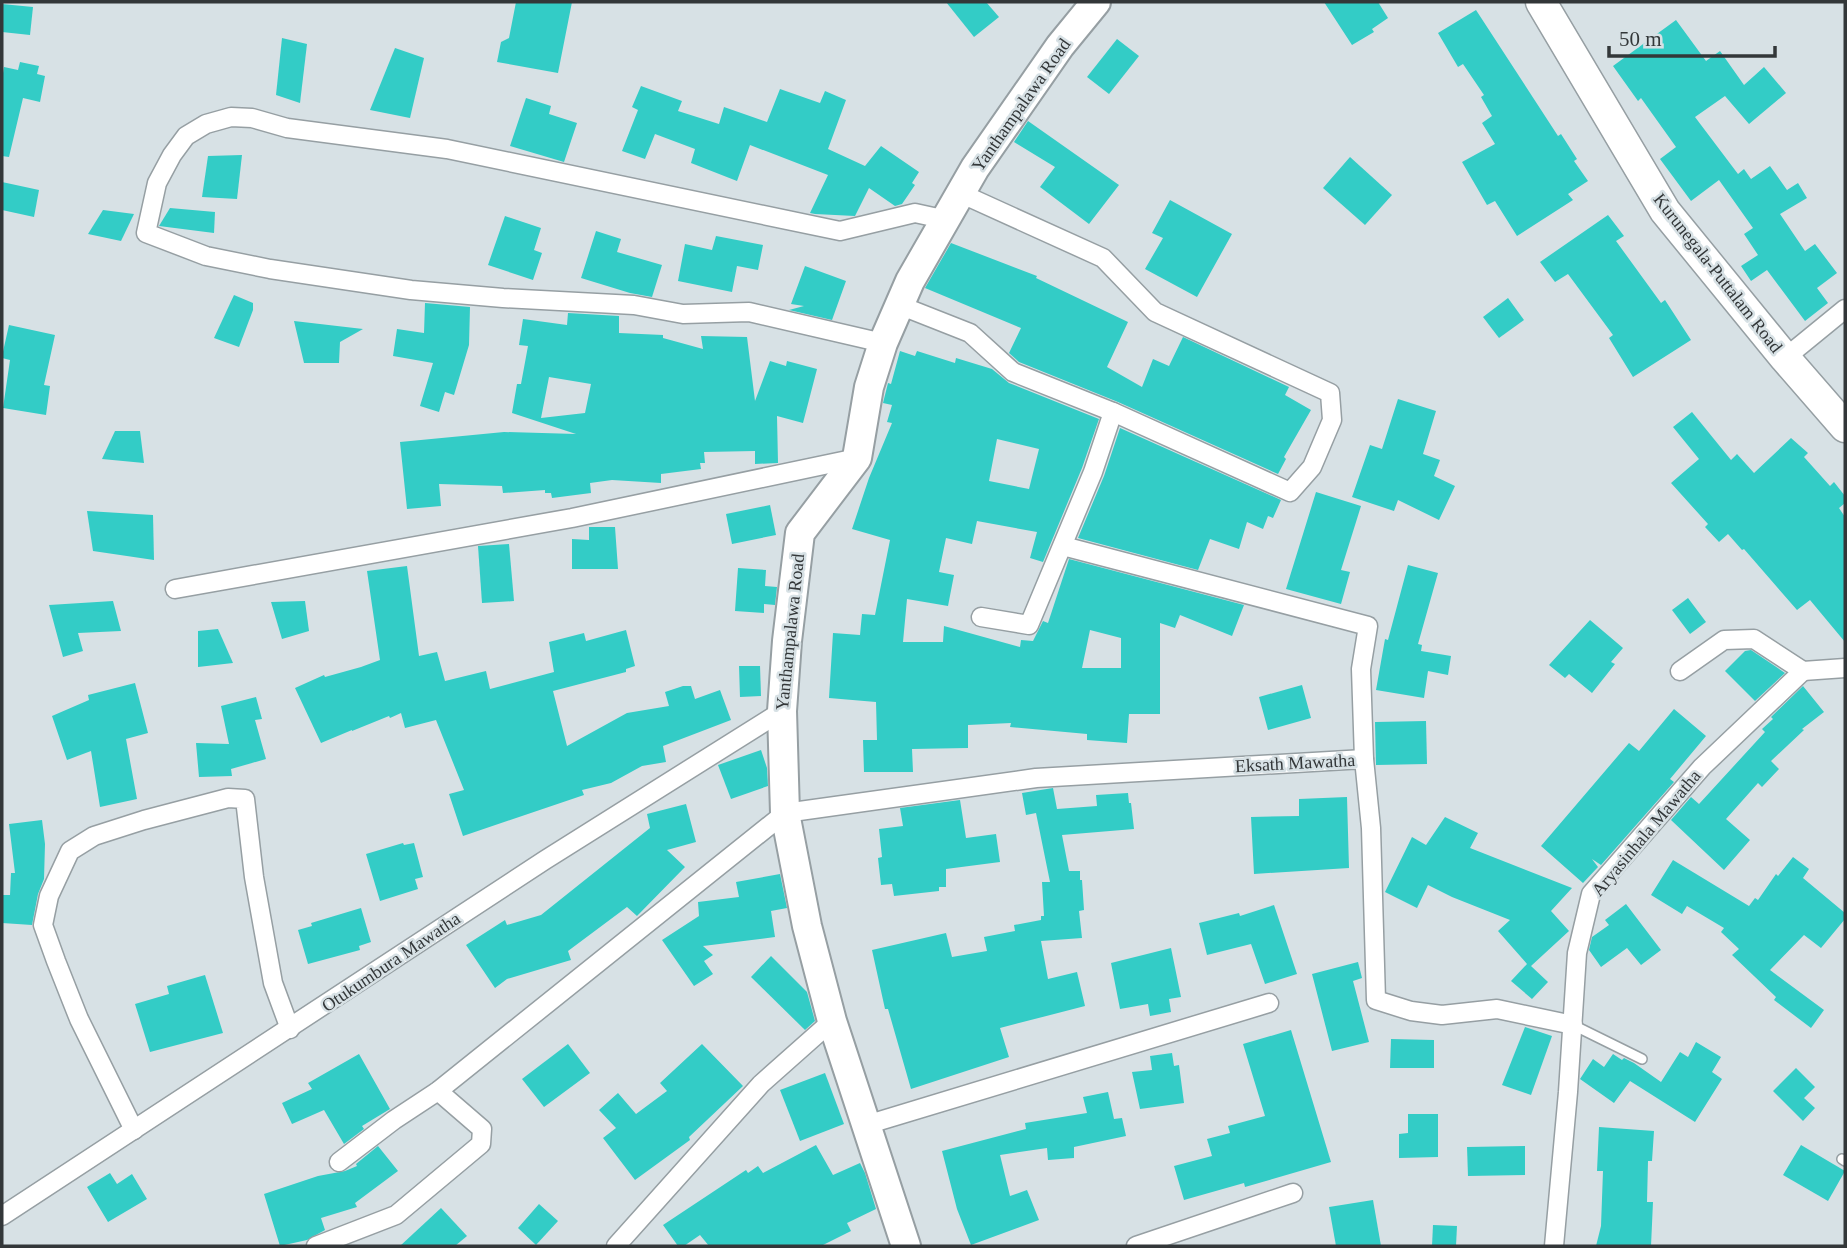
<svg xmlns="http://www.w3.org/2000/svg" width="1847" height="1248" viewBox="0 0 1847 1248" font-family="'Times New Roman',serif">
  <style>
    .building { fill: #33ccc6; fill-rule: evenodd }
    .lines { fill: none; stroke-linecap: round; stroke-linejoin: round }
    .service-casing { stroke: #969fa3; stroke-width: 12 }
    .minor-casing { stroke: #969fa3; stroke-width: 21 }
    .primary-casing { stroke: #969fa3; stroke-width: 32 }
    .trunk-casing { stroke: #969fa3; stroke-width: 33 }
    .service { stroke: #fff; stroke-width: 9 }
    .minor { stroke: #fff; stroke-width: 18 }
    .primary { stroke: #fff; stroke-width: 28 }
    .trunk { stroke: #fff; stroke-width: 30 }
    .labels { text-anchor: middle; stroke-width: 5; stroke-linejoin: round; paint-order: stroke }
    .street-label { font-size: 18px; fill: #333739; stroke: #d7e1e5 }
  </style>
  <rect width="100%" height="100%" fill="#d7e1e5"/>
  <g class="building">
    <polygon points="516,2 572,2 558,73 497,62 501,42 509,38"/>
    <polygon points="946,2 986,2 999,17 974,37"/>
    <polygon points="1324,2 1378,2 1388,18 1372,29 1374,32 1352,45"/>
    <polygon points="2,4 33,7 30,35 2,32"/>
    <polygon points="1476,10 1558,136 1561,134 1577,159 1574,161 1588,181 1568,194 1573,200 1517,236 1495,201 1487,205 1462,162 1495,144 1482,123 1492,116 1481,97 1484,95 1463,64 1458,67 1438,33"/>
    <polygon points="1676,20 1706,61 1720,51 1744,85 1764,67 1786,93 1749,124 1725,96 1695,117 1738,174 1744,169 1751,179 1770,166 1787,190 1798,183 1807,198 1780,214 1805,251 1815,244 1837,273 1817,288 1828,303 1805,321 1767,270 1751,281 1741,266 1758,255 1744,234 1753,228 1719,180 1691,201 1660,159 1676,147 1641,98 1638,101 1613,66"/>
    <polygon points="282,38 307,44 300,103 276,95"/>
    <polygon points="1117,39 1139,56 1109,94 1087,77"/>
    <polygon points="395,48 424,58 410,118 370,110"/>
    <polygon points="20,62 39,66 37,74 45,76 40,102 23,98 9,157 2,156 2,79 4,67 18,70"/>
    <polygon points="641,86 682,101 678,111 719,124 724,107 767,122 780,89 820,103 825,91 846,100 828,149 865,166 881,146 919,172 912,183 915,185 902,204 895,206 869,188 855,216 815,214 810,213 828,175 750,145 737,181 691,163 695,149 655,134 645,159 622,151 638,110 632,107"/>
    <polygon points="526,98 551,106 549,114 577,123 564,162 510,146"/>
    <polygon points="1028,121 1119,185 1089,224 1040,187 1055,167 1014,142"/>
    <polygon points="242,155 237,199 202,197 208,156"/>
    <polygon points="1350,157 1392,195 1365,225 1323,188"/>
    <polygon points="2,182 39,190 34,217 2,210"/>
    <polygon points="1170,200 1232,234 1197,297 1145,269 1163,238 1152,233"/>
    <polygon points="170,208 215,212 214,233 159,226"/>
    <polygon points="103,210 134,214 121,241 88,234"/>
    <polygon points="1608,215 1624,236 1616,241 1661,303 1665,300 1691,340 1633,377 1609,338 1613,335 1568,274 1555,282 1540,262"/>
    <polygon points="505,216 541,228 534,250 542,253 533,280 488,265"/>
    <polygon points="596,231 621,239 617,252 662,265 652,297 630,293 581,278"/>
    <polygon points="716,236 763,245 758,270 737,266 732,292 678,281 685,244 712,250"/>
    <polygon points="951,243 1037,276 1036,278 1128,322 1107,367 1142,387 1153,359 1169,366 1183,337 1289,387 1285,395 1311,410 1284,457 1286,459 1278,474 1118,402 1019,362 1009,353 1021,328 925,288"/>
    <polygon points="805,266 846,281 832,320 789,310 804,306 791,304"/>
    <polygon points="234,295 253,303 253,310 239,347 214,338"/>
    <polygon points="1508,298 1524,320 1499,338 1483,317"/>
    <polygon points="425,303 470,307 469,345 454,395 445,392 439,412 420,406 433,363 393,356 397,329 424,333"/>
    <path d="M568 313 619 316V333L663 335V338L703 349 701 336 747 337 755 401 770 361 786 366 787 361 817 369 803 423 777 416 778 463 755 464V451L704 452 705 463H700L701 469 661 474V483L612 480 590 483 591 493 552 498 551 493H545V490L503 493 502 486 439 484 441 506 407 509 400 442 504 432 576 434 512 413 517 384H521L528 346 519 345 523 319 567 325ZM549 377 591 384 585 413 541 418Z"/>
    <polygon points="294,321 363,329 340,342 339,363 304,363"/>
    <polygon points="9,325 55,335 44,385 50,386 46,415 3,408 10,360 2,358 2,356"/>
    <path d="M900 351 915 356 917 351 955 363 956 358 992 369 1009 383 1099 419 1082 468 1043 562 1030 558 1037 532 977 521 972 544 946 538 939 572 954 575 948 606 907 599 903 642H943L944 626 1020 647 1021 640 1033 641 1043 621 1048 623 1069 559 1244 605 1232 636 1180 615 1175 628 1160 623V714H1129L1127 743 1087 740V734L1010 727 1011 723 968 725V748L912 749 913 772H864L863 740H877L876 702 829 698 833 633 860 635 862 614 875 615 890 540 852 529 869 478 892 423 887 422 892 405 883 403 888 383 891 384ZM997 439 1039 449 1029 489 989 481ZM1090 630 1121 638V668H1082Z"/>
    <polygon points="1398,399 1436,411 1423,454 1440,460 1434,476 1455,486 1439,520 1398,500 1394,511 1352,497 1370,445 1382,449"/>
    <polygon points="1692,412 1731,460 1737,454 1754,473 1791,438 1808,453 1804,457 1830,486 1834,482 1845,496 1845,503 1839,508 1845,517 1845,642 1810,600 1797,610 1744,549 1742,550 1728,534 1719,542 1705,527 1708,524 1671,483 1699,459 1673,427"/>
    <polygon points="1120,428 1281,500 1273,518 1268,516 1263,529 1247,522 1239,549 1210,539 1198,570 1078,538 1104,476"/>
    <polygon points="115,431 140,431 144,463 102,459"/>
    <polygon points="1316,492 1361,506 1341,570 1350,572 1341,604 1286,589"/>
    <polygon points="770,505 776,535 732,544 726,514"/>
    <polygon points="87,511 153,515 154,560 93,551"/>
    <polygon points="589,527 615,527 618,569 572,569 572,539 589,540"/>
    <polygon points="509,544 514,601 482,603 478,546"/>
    <polygon points="1408,565 1438,573 1418,644 1422,645 1421,651 1451,656 1448,675 1428,671 1424,698 1376,690 1385,639 1388,640"/>
    <polygon points="407,566 419,656 437,652 445,681 486,671 490,689 554,672 549,642 584,633 586,641 626,630 635,666 626,669 626,672 553,691 567,746 627,713 669,706 665,692 683,686 691,686 695,699 720,690 731,720 663,746 666,762 642,766 611,783 582,790 584,795 463,836 449,794 464,790 436,720 405,728 401,713 390,718 389,716 352,731 352,730 321,743 295,688 324,675 325,677 361,667 380,660 367,571"/>
    <polygon points="738,568 766,570 765,586 777,587 775,605 764,604 764,613 735,611"/>
    <polygon points="1688,598 1706,622 1690,634 1672,610"/>
    <polygon points="113,601 121,631 78,633 83,651 63,657 49,605"/>
    <polygon points="305,601 309,631 282,639 271,602"/>
    <polygon points="1590,620 1623,648 1611,662 1615,664 1592,693 1569,674 1565,678 1549,665"/>
    <polygon points="218,629 233,663 198,667 198,631"/>
    <polygon points="1751,650 1785,673 1755,701 1725,671 1745,651"/>
    <polygon points="739,666 760,666 761,696 740,697"/>
    <polygon points="135,683 148,733 126,739 137,799 100,807 91,751 67,760 52,716 89,700 88,695"/>
    <polygon points="1302,685 1311,718 1268,730 1259,697"/>
    <polygon points="1803,686 1824,712 1802,729 1804,730 1771,761 1779,769 1762,787 1758,783 1726,819 1750,840 1724,870 1671,820 1691,797 1699,804 1765,732 1762,729 1773,719 1771,717"/>
    <polygon points="256,697 262,719 255,720 266,759 231,769 232,776 199,777 196,743 229,744 221,706"/>
    <polygon points="1674,709 1706,736 1670,779 1674,782 1601,865 1592,859 1598,867 1583,883 1541,846 1629,743 1639,751"/>
    <polygon points="1426,721 1427,764 1376,765 1375,722"/>
    <polygon points="761,750 767,768 768,786 731,799 718,765"/>
    <polygon points="1053,788 1057,809 1097,806 1096,795 1128,793 1129,803 1131,803 1134,829 1062,835 1069,871 1080,871 1080,880 1082,880 1084,910 1079,911 1082,938 1041,941 1048,979 1077,972 1085,1006 1000,1028 1009,1057 911,1089 888,1009 885,1009 872,950 946,933 952,957 987,951 984,937 1015,931 1014,925 1041,920 1041,916 1044,916 1042,882 1050,882 1036,813 1026,815 1022,793"/>
    <polygon points="1347,797 1349,868 1254,874 1251,817 1299,816 1299,799"/>
    <polygon points="960,800 966,838 996,834 1000,862 946,869 946,887 939,887 939,891 894,896 892,884 881,885 878,858 882,857 879,829 903,826 900,808"/>
    <polygon points="686,804 696,842 667,850 685,867 637,916 627,907 568,951 571,960 507,979 495,988 466,945 505,920 507,925 541,915 650,828 647,814"/>
    <polygon points="1445,817 1478,833 1470,848 1572,888 1551,911 1569,931 1531,966 1548,982 1532,999 1511,981 1527,964 1498,931 1510,920 1452,897 1428,885 1417,908 1385,892 1412,837 1426,845"/>
    <polygon points="42,820 45,844 44,879 38,894 32,925 2,923 2,895 10,895 11,873 15,873 9,824"/>
    <polygon points="403,843 404,845 414,843 423,877 415,879 418,889 380,901 366,854"/>
    <polygon points="1793,857 1809,869 1803,878 1845,913 1845,919 1821,948 1804,935 1770,970 1824,1010 1811,1028 1774,1000 1776,997 1732,955 1739,949 1721,932 1724,928 1687,906 1682,914 1651,895 1673,860 1749,906 1755,898 1758,900 1776,874 1778,876"/>
    <polygon points="780,874 787,908 771,911 775,937 703,946 713,955 704,961 713,974 694,986 662,940 699,916 698,902 739,897 736,882"/>
    <polygon points="1626,904 1661,950 1641,965 1627,948 1601,967 1589,950 1592,937 1609,925 1605,920"/>
    <polygon points="1274,905 1297,974 1265,984 1251,944 1207,955 1199,923 1239,913 1240,916"/>
    <polygon points="361,908 371,942 359,946 360,950 308,964 298,930 312,926 311,923"/>
    <polygon points="1171,948 1181,997 1169,999 1171,1012 1150,1016 1148,1004 1120,1009 1111,963"/>
    <polygon points="771,956 807,992 815,1021 805,1030 751,977"/>
    <polygon points="1358,962 1362,978 1353,981 1369,1042 1332,1051 1312,974"/>
    <polygon points="205,975 223,1033 150,1052 135,1004 169,994 167,986"/>
    <polygon points="1525,1027 1552,1036 1531,1095 1502,1085"/>
    <polygon points="1291,1030 1331,1162 1245,1187 1244,1183 1184,1200 1174,1166 1212,1156 1207,1139 1230,1133 1228,1126 1265,1116 1243,1044"/>
    <polygon points="1391,1039 1434,1040 1434,1068 1390,1068"/>
    <polygon points="1696,1042 1721,1057 1712,1072 1722,1079 1695,1122 1630,1081 1614,1103 1580,1079 1593,1059 1604,1067 1613,1054 1622,1060 1624,1058 1634,1063 1661,1082 1680,1052 1688,1057"/>
    <polygon points="568,1044 590,1073 544,1107 522,1079"/>
    <polygon points="702,1044 743,1086 689,1137 690,1140 635,1180 603,1138 616,1128 599,1110 618,1093 636,1114 667,1091 660,1083"/>
    <polygon points="1172,1053 1174,1066 1179,1065 1184,1103 1140,1109 1132,1072 1152,1070 1150,1056"/>
    <polygon points="359,1054 390,1109 362,1126 364,1129 344,1144 324,1110 292,1124 282,1103 312,1089 308,1083"/>
    <polygon points="1796,1068 1815,1087 1804,1098 1815,1108 1803,1121 1773,1091"/>
    <polygon points="825,1073 844,1124 800,1141 780,1090"/>
    <polygon points="1108,1092 1114,1119 1122,1118 1126,1136 1074,1147 1074,1158 1048,1160 1047,1148 1000,1155 1010,1196 1027,1190 1039,1220 971,1245 957,1209 942,1151 1026,1129 1025,1123 1087,1113 1083,1097"/>
    <polygon points="1408,1114 1438,1114 1438,1157 1399,1158 1399,1134 1408,1133"/>
    <polygon points="1599,1127 1654,1131 1652,1161 1648,1161 1647,1202 1653,1202 1651,1246 1596,1246 1601,1226 1603,1171 1597,1171"/>
    <polygon points="816,1145 833,1175 860,1163 865,1173 876,1209 847,1223 851,1231 821,1246 709,1246 700,1235 684,1246 678,1246 663,1225 746,1170 748,1173 758,1166 763,1173"/>
    <polygon points="1801,1145 1845,1171 1828,1201 1783,1175"/>
    <polygon points="378,1146 398,1171 355,1203 357,1207 321,1218 325,1230 307,1240 280,1246 264,1194 318,1176 345,1171 357,1166 356,1164"/>
    <polygon points="1525,1146 1525,1175 1468,1176 1467,1147"/>
    <polygon points="110,1173 117,1184 132,1174 147,1199 108,1222 87,1187"/>
    <polygon points="1373,1200 1381,1246 1336,1246 1329,1207"/>
    <polygon points="539,1204 558,1221 536,1245 518,1228"/>
    <polygon points="441,1208 467,1236 455,1246 400,1246"/>
    <polygon points="1433,1225 1457,1226 1456,1246 1432,1246"/>
  </g>
  <g class="lines">
    <g class="service-casing">
      <g id="service">
        <polyline points="1573,1025 1642,1059"/>
        <polyline points="1842,1159 1845,1161"/>
      </g>
    </g>
    <g class="minor-casing">
      <g id="minor">
        <polyline points="899,305 970,333 1013,372 1113,412 1290,492 1312,467 1332,420 1330,393 1155,312 1103,258 962,194"/>
        <polyline points="883,343 749,312 683,314 634,305 503,298 411,290 270,269 206,256 146,233 157,183 172,155 186,136 206,124 231,117 252,118 287,128 447,149 840,231 915,213 947,220"/>
        <polyline points="1785,358 1845,309"/>
        <polyline points="1063,546 1368,626 1361,669 1364,759"/>
        <polyline points="175,589 572,518 857,458"/>
        <polyline points="981,617 1029,625 1093,472 1113,412"/>
        <polyline points="1680,671 1724,640 1754,639 1803,671"/>
        <polyline points="1803,671 1845,668"/>
        <polyline points="866,1125 1269,1003"/>
        <polyline points="134,1130 79,1019 56,961 43,925 49,896 70,851 94,836 144,820 228,798 245,799 254,877 273,983 290,1029"/>
        <polyline points="339,1162 394,1120 438,1091 785,813 1036,778 1364,759 1371,828 1376,1000 1411,1011 1442,1015 1497,1009 1573,1025"/>
        <polyline points="2,1216 545,860 782,711"/>
        <polyline points="316,1246 396,1215 481,1144 482,1129 438,1091"/>
        <polyline points="616,1246 761,1084 832,1021"/>
        <polyline points="1136,1246 1293,1193"/>
        <polyline points="1554,1246 1568,1092 1577,953 1591,894 1702,767 1803,671"/>
      </g>
    </g>
    <g class="primary-casing">
      <polyline id="primary" points="906,1246 832,1021 807,926 785,813 782,711 787,641 800,533 857,458 869,387 883,343 910,281 975,168 1060,46 1096,2"/>
    </g>
    <g class="trunk-casing">
      <polyline id="trunk" points="1541,2 1665,211 1785,358 1845,427"/>
    </g>
    <use href="#service" class="service"/>
    <use href="#minor" class="minor"/>
    <use href="#primary" class="primary"/>
    <use href="#trunk" class="trunk"/>
  </g>
  <g class="labels">
    <g class="street-label">
      <text transform="translate(1021 105) rotate(-55)" y="6">Yanthampalawa Road</text>
      <text transform="translate(1718 273) rotate(52)" y="6">Kurunegala-Puttalam Road</text>
      <text transform="translate(790 632) rotate(-84)" y="6">Yanthampalawa Road</text>
      <text transform="translate(1295 763) rotate(-3)" y="6">Eksath Mawatha</text>
      <text transform="translate(1646 833) rotate(-50)" y="6">Aryasinhala Mawatha</text>
      <text transform="translate(391 962) rotate(-34)" y="6">Otukumbura Mawatha</text>
    </g>
  </g>
  <rect width="1847" height="1248" fill="none" stroke="#333739" stroke-width="7"/>
  <path d="M1609 46v10h166v-10" fill="none" stroke="#333739" stroke-width="3.5"/>
  <text x="1619" y="46" font-size="21" fill="#333739" stroke="#d7e1e5" stroke-width="5" paint-order="stroke">50 m</text>
</svg>
